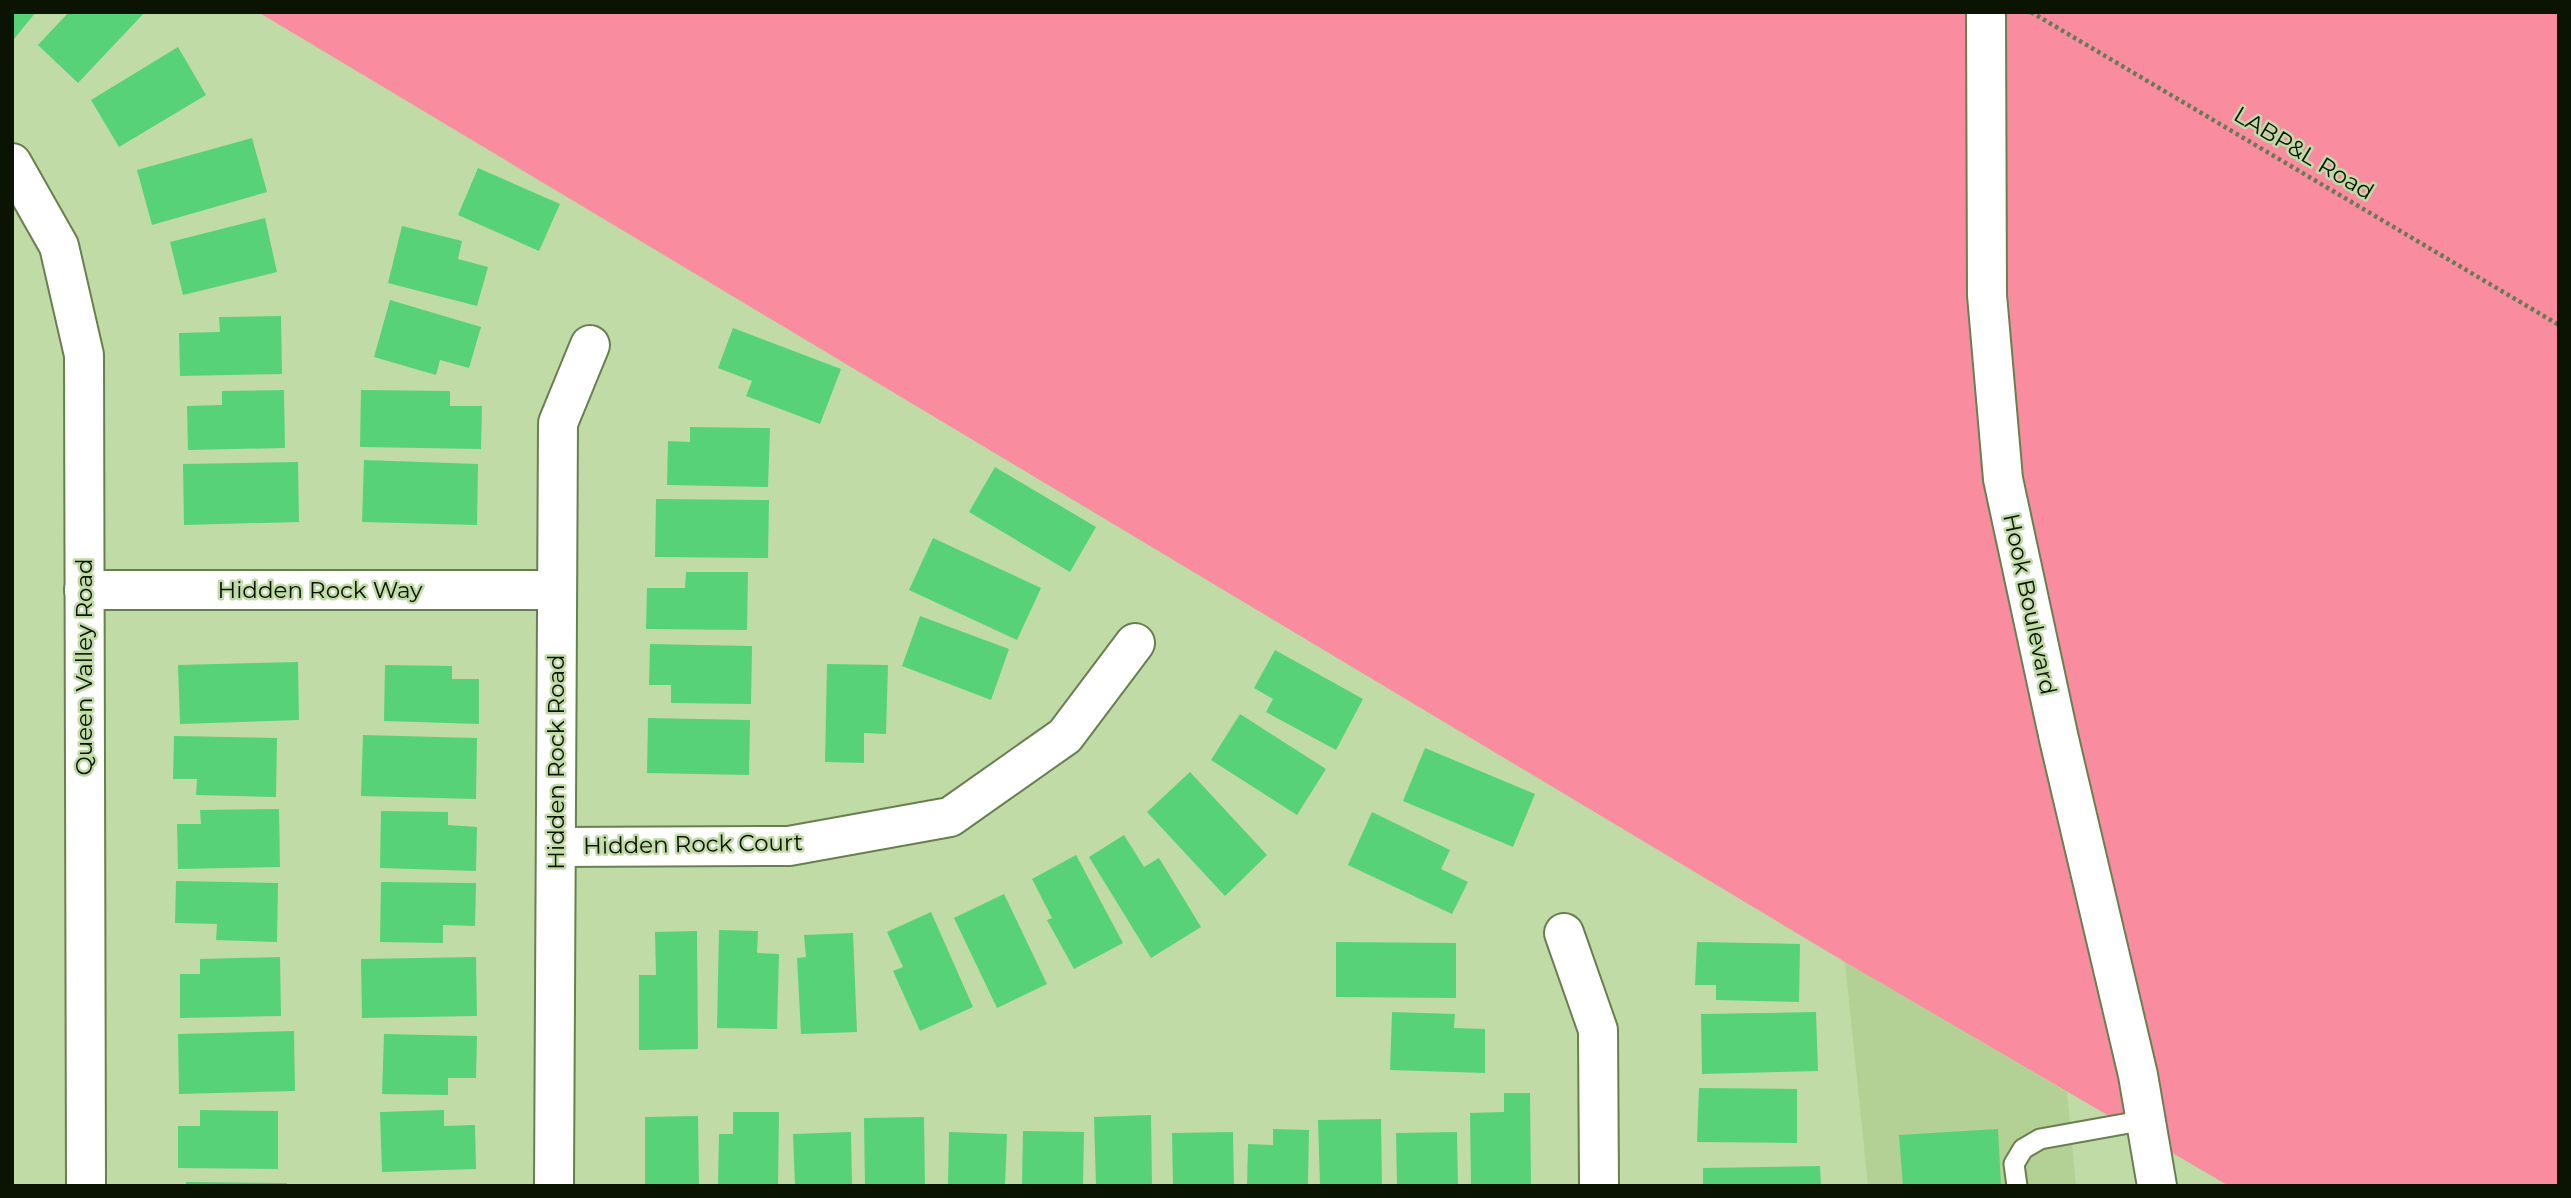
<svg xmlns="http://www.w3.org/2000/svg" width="2571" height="1198" viewBox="0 0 2571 1198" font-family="Montserrat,sans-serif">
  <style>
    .built { fill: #b3d095 }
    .green { fill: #f98c9f }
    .building { fill: #57d278 }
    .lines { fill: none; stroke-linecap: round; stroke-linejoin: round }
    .service-casing { stroke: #687f4f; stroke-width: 23 }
    .minor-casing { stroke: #687f4f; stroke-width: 42 }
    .tertiary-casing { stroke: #687f4f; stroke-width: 42 }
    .path { stroke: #687956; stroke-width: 4.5; stroke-dasharray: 3.5 3.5; stroke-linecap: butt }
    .service { stroke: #fff; stroke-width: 19 }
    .minor { stroke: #fff; stroke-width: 38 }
    .tertiary { stroke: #fff; stroke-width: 38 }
    .labels { text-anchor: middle; stroke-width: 5; stroke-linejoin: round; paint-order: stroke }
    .street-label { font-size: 23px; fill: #0b1302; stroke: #c1dba7 }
  </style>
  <rect width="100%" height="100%" fill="#c1dba7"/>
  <polygon class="built" points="1845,962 2067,1092 2076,1186 1868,1186"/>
  <polygon class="green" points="258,12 2559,12 2559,1186 2229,1186 1845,962"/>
  <g class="building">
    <polygon points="12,12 36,12 14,39 12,37"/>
    <polygon points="69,12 145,12 78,83 38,45"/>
    <polygon points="178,47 206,95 119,147 91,100"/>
    <polygon points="252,138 267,192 152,225 137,170"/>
    <polygon points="478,168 560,204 539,251 458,215"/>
    <polygon points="265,218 277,272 183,295 170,242"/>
    <polygon points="402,226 462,241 458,259 488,267 477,306 388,283"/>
    <polygon points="390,300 481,327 469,368 440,360 436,375 374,357"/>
    <polygon points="281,316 282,374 180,376 179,333 220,332 219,317"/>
    <polygon points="733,328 841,369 820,424 746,396 752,381 718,368"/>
    <polygon points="284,390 285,448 188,450 187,406 222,405 222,391"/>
    <polygon points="361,390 450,391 450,406 482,406 481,449 360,447"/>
    <polygon points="690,427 770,428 768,487 667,485 668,441 690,442"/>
    <polygon points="364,460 478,464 477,525 362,522"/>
    <polygon points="298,462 299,522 184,525 183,464"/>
    <polygon points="995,467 1096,527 1070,572 969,512"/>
    <polygon points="656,499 769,500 768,558 655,557"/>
    <polygon points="933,538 1041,588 1017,640 909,590"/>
    <polygon points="686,572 748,572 747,630 646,629 647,588 685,588"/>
    <polygon points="920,616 1009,649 991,700 902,666"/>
    <polygon points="650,644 752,646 751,704 671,703 671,685 649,685"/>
    <polygon points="1275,650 1363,699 1336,750 1266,712 1273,699 1254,688"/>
    <polygon points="298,662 299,720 180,724 178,665"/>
    <polygon points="827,664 888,665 886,734 864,733 864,763 825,762"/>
    <polygon points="385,665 452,666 452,679 479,679 479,724 384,721"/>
    <polygon points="1240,714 1326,769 1297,815 1211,760"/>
    <polygon points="648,718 750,720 749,775 647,773"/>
    <polygon points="363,735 477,738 476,799 361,796"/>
    <polygon points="174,736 277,738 276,797 196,795 197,779 173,779"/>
    <polygon points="1425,748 1535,794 1513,847 1403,801"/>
    <polygon points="1190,772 1267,855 1225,896 1147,812"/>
    <polygon points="279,809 280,867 178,869 177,824 201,824 200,810"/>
    <polygon points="381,811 448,812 448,825 477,827 476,871 380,868"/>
    <polygon points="1372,812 1450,850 1441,869 1468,882 1452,914 1348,865"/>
    <polygon points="1124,835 1144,867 1159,858 1201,927 1151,958 1089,857"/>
    <polygon points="1076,855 1123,943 1074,969 1047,920 1052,918 1032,879"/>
    <polygon points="176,881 278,883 277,942 216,940 217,924 175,923"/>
    <polygon points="381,882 476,883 475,926 443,925 443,943 380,942"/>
    <polygon points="1004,894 1047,984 997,1008 954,918"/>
    <polygon points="931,912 973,1007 920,1031 893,971 903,967 887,932"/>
    <polygon points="719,930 758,931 757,953 779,954 777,1029 717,1028"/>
    <polygon points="697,931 698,1049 639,1050 639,975 656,975 655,932"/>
    <polygon points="853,933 857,1032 801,1034 797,958 806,957 804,935"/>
    <polygon points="1336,942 1456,943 1456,998 1336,997"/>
    <polygon points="1697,942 1800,944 1799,1002 1716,1000 1716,985 1695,985"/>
    <polygon points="280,957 281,1016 180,1018 180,974 200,974 200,959"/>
    <polygon points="476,957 477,1016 362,1018 361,959"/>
    <polygon points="1392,1012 1455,1014 1454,1028 1485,1029 1485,1073 1390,1070"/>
    <polygon points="1816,1012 1818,1071 1702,1074 1701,1014"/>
    <polygon points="294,1031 295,1091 179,1094 178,1034"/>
    <polygon points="384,1034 477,1036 476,1078 448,1078 448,1095 382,1094"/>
    <polygon points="1699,1088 1797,1089 1797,1143 1697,1142"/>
    <polygon points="1504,1093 1530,1093 1531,1186 1471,1186 1470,1113 1504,1112"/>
    <polygon points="200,1110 278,1111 278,1169 178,1168 178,1126 200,1126"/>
    <polygon points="444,1110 444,1126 475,1125 476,1169 382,1172 380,1112"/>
    <polygon points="733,1112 779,1112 778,1186 718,1186 719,1134 733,1134"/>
    <polygon points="1151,1115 1152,1186 1096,1186 1094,1117"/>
    <polygon points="698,1116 699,1186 645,1186 645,1117"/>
    <polygon points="924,1117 925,1186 865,1186 864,1118"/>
    <polygon points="1381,1119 1382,1186 1320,1186 1318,1120"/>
    <polygon points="1273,1129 1309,1130 1308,1186 1247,1186 1248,1144 1273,1145"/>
    <polygon points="1998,1129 2001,1186 1903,1186 1899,1135"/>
    <polygon points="1023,1131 1084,1132 1083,1186 1022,1186"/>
    <polygon points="851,1132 852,1186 795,1186 793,1134"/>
    <polygon points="949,1132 1007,1134 1005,1186 948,1186"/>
    <polygon points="1233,1132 1234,1186 1173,1186 1172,1133"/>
    <polygon points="1457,1132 1458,1186 1397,1186 1396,1133"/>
    <polygon points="1820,1166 1821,1186 1703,1186 1703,1168"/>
    <polygon points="186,1182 287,1183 287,1186 186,1186"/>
  </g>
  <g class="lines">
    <g class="service-casing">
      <polyline id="service" points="2017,1186 2014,1164 2023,1149 2040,1139 2146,1120"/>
    </g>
    <g class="minor-casing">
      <g id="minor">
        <polyline points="12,163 59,246 84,355 86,1186"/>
        <polyline points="84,590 557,590"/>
        <polyline points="556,847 789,846 950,817 1065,736 1135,643"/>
        <polyline points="1564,933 1598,1030 1599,1186"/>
        <polyline points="554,1186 558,423 590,345"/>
      </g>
    </g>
    <g class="tertiary-casing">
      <polyline id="tertiary" points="1986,12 1987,295 2003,479 2059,739 2138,1075 2157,1186"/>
    </g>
    <polyline class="path" points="2031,12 2559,325"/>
    <use href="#service" class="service"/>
    <use href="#minor" class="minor"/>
    <use href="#tertiary" class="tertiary"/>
  </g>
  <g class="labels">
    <g class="street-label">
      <text transform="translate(2304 153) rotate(31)" y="8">LABP&amp;L Road</text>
      <text x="320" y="598">Hidden Rock Way</text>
      <text transform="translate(2030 604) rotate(78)" y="8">Hook Boulevard</text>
      <text transform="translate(84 667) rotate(-90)" y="8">Queen Valley Road</text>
      <text transform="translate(556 762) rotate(-90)" y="8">Hidden Rock Road</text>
      <text transform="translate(693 844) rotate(-1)" y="8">Hidden Rock Court</text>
    </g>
  </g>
  <rect width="2571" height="1198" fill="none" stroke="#0b1302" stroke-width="28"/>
</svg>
